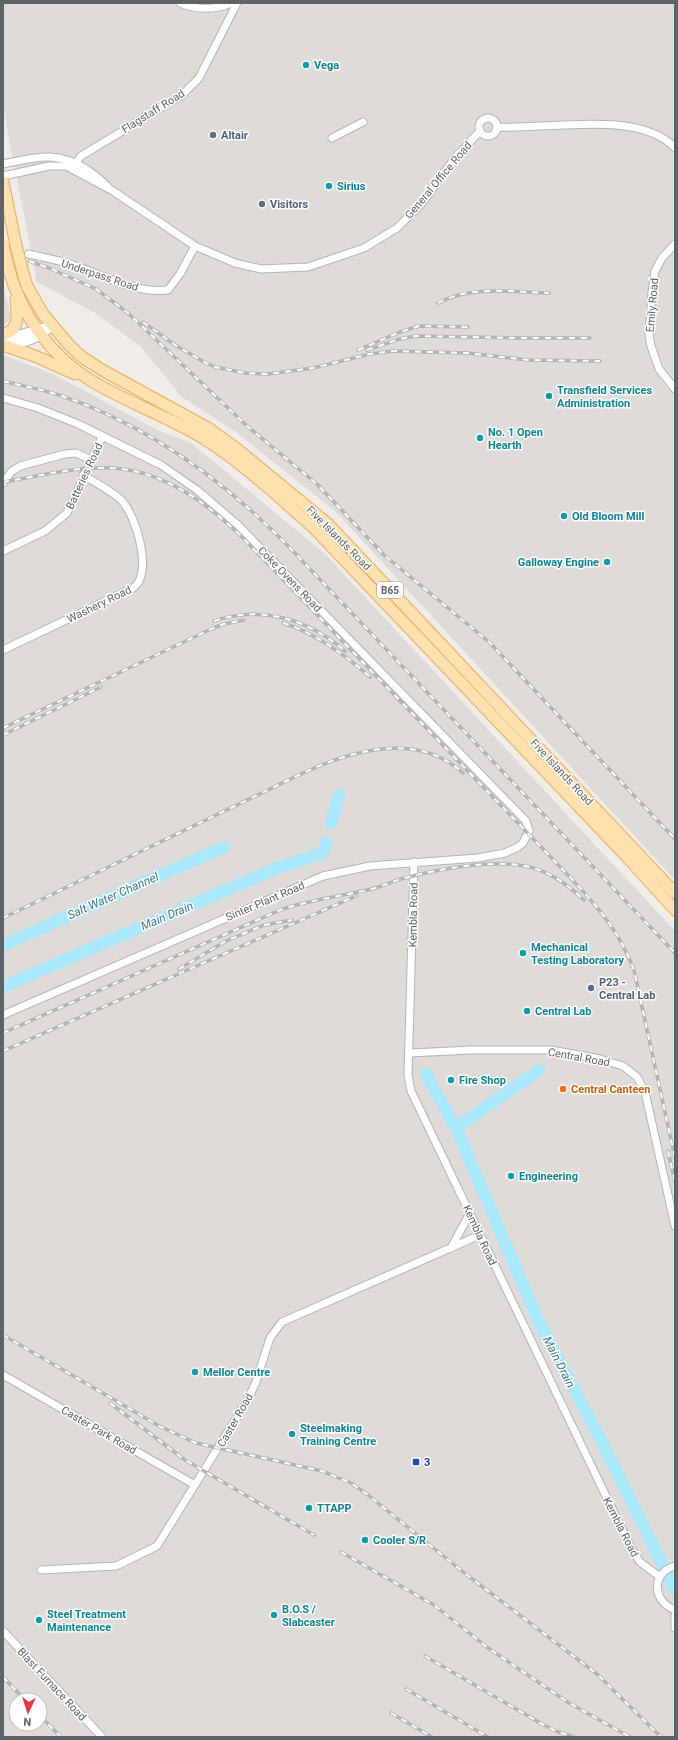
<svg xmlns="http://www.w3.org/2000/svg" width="678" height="1740" viewBox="0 0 678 1740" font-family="Roboto,sans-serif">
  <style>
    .industrial { fill: #dfdbd9; fill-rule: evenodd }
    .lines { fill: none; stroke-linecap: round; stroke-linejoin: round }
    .river { stroke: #aae8fc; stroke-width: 12 }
    .minor-casing { stroke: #b2b5b8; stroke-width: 9 }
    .tertiary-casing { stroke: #b2b5b8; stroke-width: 11 }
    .primary-casing { stroke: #edac62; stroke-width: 13 }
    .minor { stroke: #fff; stroke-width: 7 }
    .tertiary { stroke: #fff; stroke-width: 9 }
    .primary { stroke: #fde1af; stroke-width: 11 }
    .rail-casing { stroke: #b3b4b4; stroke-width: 3.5 }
    .rail { stroke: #fff; stroke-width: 2; stroke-dasharray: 6; stroke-linecap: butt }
    .primary-bridge-casing { stroke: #edac62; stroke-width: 13; stroke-linecap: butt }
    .primary-bridge { stroke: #fde1af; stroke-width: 11 }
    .culture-dot { fill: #0f9aa8; stroke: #fff; stroke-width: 1.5 }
    .service-dot { fill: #5c6f8a; stroke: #fff; stroke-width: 1.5 }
    .food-dot { fill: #e8710a; stroke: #fff; stroke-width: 1.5 }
    .transit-dot { fill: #1a4fb4; stroke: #fff; stroke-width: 1.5 }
    .labels { text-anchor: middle; stroke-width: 3; stroke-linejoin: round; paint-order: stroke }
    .shield { fill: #fff; stroke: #8e9294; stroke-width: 1 }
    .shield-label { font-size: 10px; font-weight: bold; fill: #5e6366 }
    .culture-label { font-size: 11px; font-weight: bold; fill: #0d838f; stroke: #fff; text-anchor: start }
    .street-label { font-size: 11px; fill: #5e6366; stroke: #fff }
    .service-label { font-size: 11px; font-weight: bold; fill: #4e5e75; stroke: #fff; text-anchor: start }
    .food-label { font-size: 11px; font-weight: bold; fill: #c56008; stroke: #fff; text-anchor: start }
    .transit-label { font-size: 11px; font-weight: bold; fill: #164399; stroke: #fff; text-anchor: start }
    .water-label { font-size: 12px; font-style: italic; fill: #3d7895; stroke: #fff }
  </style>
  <rect width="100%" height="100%" fill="#f0ece7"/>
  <g class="industrial">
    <polygon points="3,3 675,3 675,880 336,512 236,432 182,397 140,346 95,313 37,282 3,107"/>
    <polygon points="3,288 12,319 3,325"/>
    <path d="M3 355 53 374 157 430 191 443 325 554 675 931V1737H3ZM16 1700H40V1724H16Z"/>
  </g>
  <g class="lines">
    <g class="river">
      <polyline points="331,823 339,795"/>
      <polyline points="3,945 224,847"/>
      <polyline points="3,987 277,868 323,853 326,843"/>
      <polyline points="426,1074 456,1128 538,1320 605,1448 675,1590"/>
      <polyline points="456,1128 539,1070"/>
    </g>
    <g class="minor-casing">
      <g id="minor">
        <path d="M180 3C196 10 216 10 231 3"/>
        <circle cx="488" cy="127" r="9"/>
        <path d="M497 127C547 130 639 109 675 148"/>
        <polyline points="332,138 363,122"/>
        <path d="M3 164C37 157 58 150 89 171 96 176 103 181 108 187"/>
        <polyline points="72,168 81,156 182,95 199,78 237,3"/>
        <polyline points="3,176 49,166 66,166 113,191 195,246 235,263 261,269 308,267 364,248 397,228 422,203 454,159 480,131"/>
        <polyline points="675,244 662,258 655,271 652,292 649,335 651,346 659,369 675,389"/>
        <path d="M28 254C42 257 57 260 70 264 102 274 133 294 168 290L180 274 195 246"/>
        <polyline points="3,398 38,408 78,424 161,465 197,490 238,525 526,821 529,831 523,843 518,847 505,853 478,858 370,866 323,876 3,1015"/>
        <polyline points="3,483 11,472 20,466 65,454 76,453 91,460"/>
        <polyline points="3,551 45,531 67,513 102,437"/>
        <path d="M3 650 133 588C154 574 136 516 122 501 114 492 94 482 83 475"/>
        <polyline points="414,862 408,1075 411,1091 630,1546 640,1562 660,1577"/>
        <polyline points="410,1053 471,1050 551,1050 562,1052 600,1059 623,1066 637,1077 645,1092 675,1226"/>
        <polyline points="451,1248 470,1213"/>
        <polyline points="3,1375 195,1485"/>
        <path d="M675 1566C650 1573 653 1602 675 1610"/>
        <polyline points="41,1570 116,1566 157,1546 247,1401 256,1382 270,1338 282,1322 480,1235"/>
        <polyline points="675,1616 675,1628"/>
        <polyline points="3,1631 102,1737"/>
      </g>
    </g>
    <g class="tertiary-casing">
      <g id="tertiary">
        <polyline points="3,336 20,335 43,328"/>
        <path d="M4 343C23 345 39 338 52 325"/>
      </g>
    </g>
    <g class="primary-casing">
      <g id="primary">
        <polyline points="3,182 16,245"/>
        <path d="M9 270C21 314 50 355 90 380 126 402 167 416 203 438 242 462 277 496 312 526L627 857 675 910"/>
        <polyline points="23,273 27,286 43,314 69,345 82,357 102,370 208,428 237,449 328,524 675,893"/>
        <path d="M3 334C21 331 17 312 16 299"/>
        <polyline points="3,345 35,356 75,374"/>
      </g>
    </g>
    <use href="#minor" class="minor"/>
    <use href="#tertiary" class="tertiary"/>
    <use href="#primary" class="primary"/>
    <g class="rail-casing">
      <g id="rail">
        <polyline points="29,261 49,268 96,289 128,313 247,426 318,485 384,555 489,642 675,839"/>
        <path d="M438 303C472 285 511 292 549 293"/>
        <polyline points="143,322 175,345 204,362 215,367 245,373 268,374 313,368 370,354 393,351 467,353 528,360 600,361"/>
        <polyline points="358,350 400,332 419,326 468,327"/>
        <polyline points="367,350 400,339 415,336 519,338 590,338"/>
        <path d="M3 381C22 386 41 389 59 395 148 425 226 482 291 549L675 953"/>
        <path d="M3 482C34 477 65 469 96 468 154 465 200 497 240 535L544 850C580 888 616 921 634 970L675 1158"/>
        <path d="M214 621C261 605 308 619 345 651"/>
        <path d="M283 623C313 632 347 656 370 677"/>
        <polyline points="3,728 211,629 224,624 244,620"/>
        <polyline points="3,735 101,687"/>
        <path d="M3 918 301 774C352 750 417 731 463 773"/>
        <polyline points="179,969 226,941 264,925 292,920"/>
        <path d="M3 1033 280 910C310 900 342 896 372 889 382 886 391 882 401 879 438 869 503 856 539 870 556 876 571 888 584 900"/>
        <polyline points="3,1051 356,896"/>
        <polyline points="668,1151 675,1182"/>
        <polyline points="3,1335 161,1427 196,1443 322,1471 351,1483 368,1495 467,1575 597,1674 661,1737"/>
        <polyline points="110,1403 185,1460 314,1535"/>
        <polyline points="341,1552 434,1605 488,1648 569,1703 630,1737"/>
        <polyline points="425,1656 542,1724 558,1732 575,1737"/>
        <polyline points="3,1677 25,1700"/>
        <polyline points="406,1689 488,1737"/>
        <polyline points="391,1713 432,1737"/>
        <polyline points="40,1716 61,1737"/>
      </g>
    </g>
    <use href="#rail" class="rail"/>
    <g class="primary-bridge-casing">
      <g id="primary-bridge">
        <polyline points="3,245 9,270"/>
        <polyline points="16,245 23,273"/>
      </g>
    </g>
    <use href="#primary-bridge" class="primary-bridge"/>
  </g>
  <g class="culture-dot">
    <circle cx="306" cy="65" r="4"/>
    <circle cx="329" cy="186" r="4"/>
    <circle cx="549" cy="396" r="4"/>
    <circle cx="480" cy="438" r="4"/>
    <circle cx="564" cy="516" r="4"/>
    <circle cx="607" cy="562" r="4"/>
    <circle cx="523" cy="953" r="4"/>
    <circle cx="527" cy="1011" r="4"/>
    <circle cx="451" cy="1080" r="4"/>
    <circle cx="511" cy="1176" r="4"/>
    <circle cx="195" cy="1372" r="4"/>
    <circle cx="292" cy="1434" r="4"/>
    <circle cx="309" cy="1508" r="4"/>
    <circle cx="365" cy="1540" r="4"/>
    <circle cx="274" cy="1615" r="4"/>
    <circle cx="39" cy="1620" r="4"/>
  </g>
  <g class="service-dot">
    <circle cx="213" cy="135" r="4"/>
    <circle cx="262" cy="204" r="4"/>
    <circle cx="591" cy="988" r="4"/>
  </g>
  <circle class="food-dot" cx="563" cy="1089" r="4"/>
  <rect class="transit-dot" x="412" y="1458" width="8" height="8" rx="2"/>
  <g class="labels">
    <rect class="shield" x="377" y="582" width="26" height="16" rx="3"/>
    <g class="shield-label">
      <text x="390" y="594">B65</text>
    </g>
    <g class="culture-label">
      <text x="314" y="69">Vega</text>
      <text x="337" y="190">Sirius</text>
      <text x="557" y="394">Transfield Services<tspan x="557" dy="13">Administration</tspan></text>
      <text x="488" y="436">No. 1 Open<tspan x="488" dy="13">Hearth</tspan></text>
      <text x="572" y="520">Old Bloom Mill</text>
      <text x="599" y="566" text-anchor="end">Galloway Engine</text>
      <text x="531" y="951">Mechanical<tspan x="531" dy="13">Testing Laboratory</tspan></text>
      <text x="535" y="1015">Central Lab</text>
      <text x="459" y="1084">Fire Shop</text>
      <text x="519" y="1180">Engineering</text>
      <text x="203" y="1376">Mellor Centre</text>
      <text x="300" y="1432">Steelmaking<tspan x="300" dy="13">Training Centre</tspan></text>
      <text x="317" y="1512">TTAPP</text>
      <text x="373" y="1544">Cooler S/R</text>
      <text x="282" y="1613">B.O.S /<tspan x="282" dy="13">Slabcaster</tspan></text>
      <text x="47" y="1618">Steel Treatment<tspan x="47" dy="13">Maintenance</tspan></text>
    </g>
    <g class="street-label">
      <text transform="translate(153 111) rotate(-32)" y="4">Flagstaff Road</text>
      <text transform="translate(438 180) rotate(-50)" y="4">General Office Road</text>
      <text transform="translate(100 275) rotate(18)" y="4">Underpass Road</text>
      <text transform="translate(652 305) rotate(-85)" y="4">Emily Road</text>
      <text transform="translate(84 476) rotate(-65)" y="4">Batteries Road</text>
      <text transform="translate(339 538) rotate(45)" y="4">Five Islands Road</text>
      <text transform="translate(290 579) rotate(46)" y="4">Coke Ovens Road</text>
      <text transform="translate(99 604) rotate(-26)" y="4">Washery Road</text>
      <text transform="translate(562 772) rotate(47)" y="4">Five Islands Road</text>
      <text transform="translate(265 901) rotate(-23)" y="4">Sinter Plant Road</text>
      <text transform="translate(413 915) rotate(-89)" y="4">Kembla Road</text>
      <text transform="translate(579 1057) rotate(10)" y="4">Central Road</text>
      <text transform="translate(480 1235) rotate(65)" y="4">Kembla Road</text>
      <text transform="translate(235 1420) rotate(-60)" y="4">Caster Road</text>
      <text transform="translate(99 1430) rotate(30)" y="4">Caster Park Road</text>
      <text transform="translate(621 1527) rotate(63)" y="4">Kembla Road</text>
      <text transform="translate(52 1684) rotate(47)" y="4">Blast Furnace Road</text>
    </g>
    <g class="service-label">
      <text x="221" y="139">Altair</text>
      <text x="270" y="208">Visitors</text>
      <text x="599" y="986">P23 -<tspan x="599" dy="13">Central Lab</tspan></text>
    </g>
    <g class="food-label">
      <text x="571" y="1093">Central Canteen</text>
    </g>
    <g class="transit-label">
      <text x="424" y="1466">3</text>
    </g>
    <g class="water-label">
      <text transform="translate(113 896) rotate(-24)" y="4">Salt Water Channel</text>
      <text transform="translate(167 916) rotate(-23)" y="4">Main Drain</text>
      <text transform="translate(559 1362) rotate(63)" y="4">Main Drain</text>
    </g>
  </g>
  <rect width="678" height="1740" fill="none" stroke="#5e6366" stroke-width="8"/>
  <g transform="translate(28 1712) rotate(184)"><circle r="19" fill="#ffffff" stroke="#bfc1c2"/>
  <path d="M0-3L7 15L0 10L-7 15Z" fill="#e4384b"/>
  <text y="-6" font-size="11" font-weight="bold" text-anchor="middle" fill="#5e6366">N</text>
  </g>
</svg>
